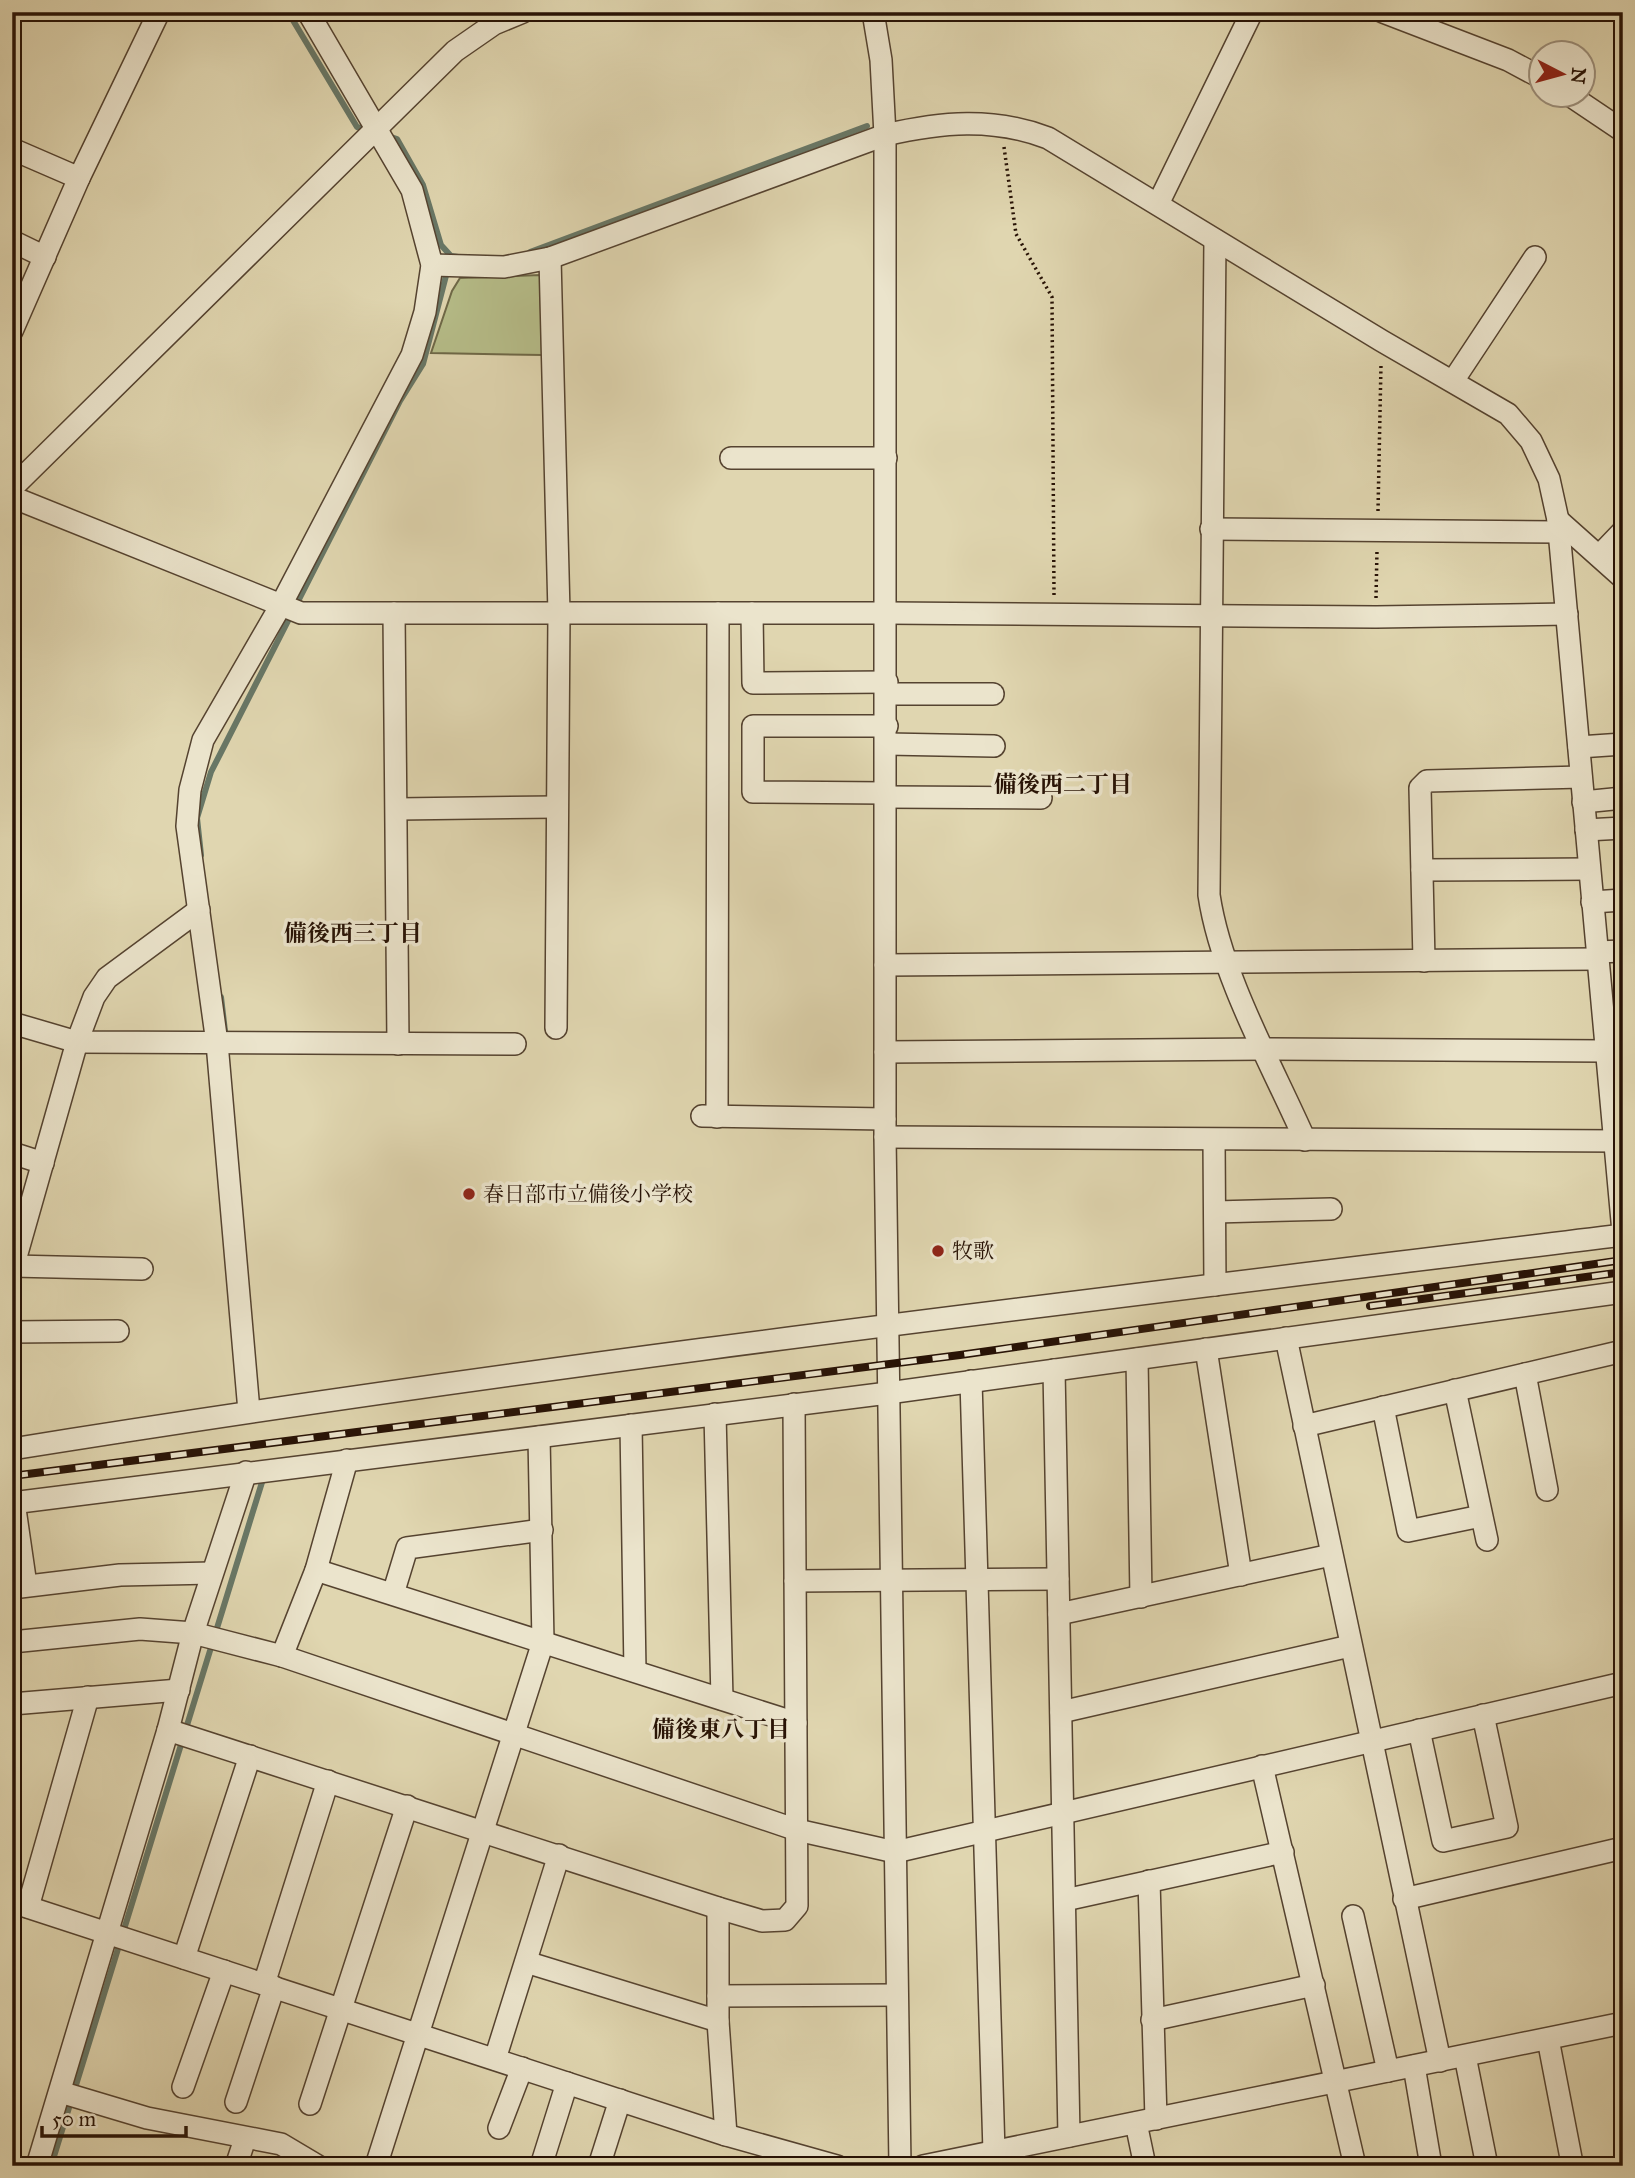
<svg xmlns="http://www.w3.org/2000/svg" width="1635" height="2178" viewBox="0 0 1635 2178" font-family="'IM FELL Great Primer','Noto Serif JP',serif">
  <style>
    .green { fill: #b6bd89; stroke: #6e6847; stroke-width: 2 }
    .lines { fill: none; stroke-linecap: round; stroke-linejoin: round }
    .stream { stroke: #687766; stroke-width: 6 }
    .minor-casing { stroke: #554330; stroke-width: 24 }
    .path { stroke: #271205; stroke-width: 3.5; stroke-dasharray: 2 3.5; stroke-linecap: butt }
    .minor { stroke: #ebe4cc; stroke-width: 21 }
    .rail-casing { stroke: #271205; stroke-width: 8 }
    .rail { stroke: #ebe4cc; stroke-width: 5; stroke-dasharray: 16; stroke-linecap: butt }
    .poi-dot { fill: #8f2418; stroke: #ebe4cc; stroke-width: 2.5 }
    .labels { text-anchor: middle; stroke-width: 7; stroke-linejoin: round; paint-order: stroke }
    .poi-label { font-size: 21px; fill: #271205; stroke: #ebe4cc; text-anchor: start }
    .neighbourhood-label { font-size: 23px; font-weight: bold; fill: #271205; stroke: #ebe4cc }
  </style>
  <rect width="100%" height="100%" fill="#e0d6b0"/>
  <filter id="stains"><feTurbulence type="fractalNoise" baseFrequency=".00286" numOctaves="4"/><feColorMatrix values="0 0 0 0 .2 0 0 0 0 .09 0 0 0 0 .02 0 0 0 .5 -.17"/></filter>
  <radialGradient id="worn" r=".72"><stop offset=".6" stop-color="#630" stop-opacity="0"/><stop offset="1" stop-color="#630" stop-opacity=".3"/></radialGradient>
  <polygon class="green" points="540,275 542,355 431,353 452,291 460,278"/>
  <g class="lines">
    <g class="stream">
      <polyline points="288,12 357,127 368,130"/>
      <polyline points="388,136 397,139 423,185 441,245 451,256 458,257"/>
      <polyline points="530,252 867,126"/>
      <polyline points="201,855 197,818 211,772 400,401 423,364 448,268"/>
      <polyline points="221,997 225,1031"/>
      <polyline points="51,2166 263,1479"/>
    </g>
    <g class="minor-casing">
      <g id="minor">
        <polyline points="873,12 881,60 885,135 885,1137 900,2166"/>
        <polyline points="1383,12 1508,60 1540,77"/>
        <polyline points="1568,94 1623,131"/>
        <polyline points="12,149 79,178"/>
        <polyline points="1158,204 1252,12"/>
        <path d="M1215 240 1209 895C1221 976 1272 1065 1305 1140"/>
        <polyline points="12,241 45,257"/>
        <polyline points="550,258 559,613 556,1028"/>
        <path d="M432 265 504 267 550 258 885 135C941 122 993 117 1048 138L1382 341 1508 414 1531 441 1549 479 1558 520 1623 1232"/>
        <polyline points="12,331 79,178 159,12"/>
        <polyline points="1453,381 1535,257"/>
        <polyline points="731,458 886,458"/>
        <polyline points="12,488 455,51 494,24 523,12"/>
        <polyline points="12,497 301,613 887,613 1376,617 1567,614"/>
        <polyline points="1558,520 1623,578"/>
        <polyline points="1211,529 1559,532"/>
        <polyline points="1599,556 1623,531"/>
        <polyline points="394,613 398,1044"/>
        <polyline points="752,613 753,683 887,682"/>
        <polyline points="887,694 993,694"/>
        <polyline points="887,744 994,746"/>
        <polyline points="1579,747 1623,744"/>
        <polyline points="886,793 753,792 753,726 887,726"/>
        <polyline points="886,797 1041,798"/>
        <polyline points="1583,802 1623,798"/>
        <polyline points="398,809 557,807"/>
        <polyline points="1586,830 1623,828"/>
        <polyline points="1422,870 1589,869"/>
        <polyline points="1592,902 1623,900"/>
        <polyline points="1597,952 1623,951"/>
        <polyline points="1424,961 1420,788 1427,781 1581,777"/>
        <polyline points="885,965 1598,959"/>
        <polyline points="12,1023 77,1042 515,1044"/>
        <polyline points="885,1052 1265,1049 1606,1051"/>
        <polyline points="702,1116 885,1119"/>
        <polyline points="717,1117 718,613"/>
        <polyline points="885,1137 1623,1141"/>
        <polyline points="1214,1140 1215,1285"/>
        <polyline points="12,1153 43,1163"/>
        <polyline points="1215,1212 1331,1209"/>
        <polyline points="13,1266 142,1269"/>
        <polyline points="12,1271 77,1042 94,997 107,978 199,910"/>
        <polyline points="12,1332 118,1331"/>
        <polyline points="1286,1338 1440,2061"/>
        <polyline points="1206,1349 1241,1575"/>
        <polyline points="1137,1359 1141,1597"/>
        <polyline points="1054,1370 1069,2136"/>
        <polyline points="1525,1374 1547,1490"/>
        <polyline points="971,1381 994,2152"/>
        <polyline points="1455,1390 1487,1540"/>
        <polyline points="1383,1407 1408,1531 1481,1516"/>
        <polyline points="249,1411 217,1043 187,826 190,790 203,740 281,605 412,355 425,312 432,265 412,190 308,12"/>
        <polyline points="715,1414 722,1699"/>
        <polyline points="631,1425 635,1671"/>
        <polyline points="1304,1426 1623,1351"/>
        <path d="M12 1449C547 1363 1085 1301 1623 1235"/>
        <polyline points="14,1502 26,1585"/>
        <polyline points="12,1503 888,1393 1623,1292"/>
        <polyline points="316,1570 796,1723"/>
        <polyline points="795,1581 1058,1579"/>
        <polyline points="12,1588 120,1575 212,1573"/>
        <polyline points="393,1594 407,1548 542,1530"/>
        <polyline points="1059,1614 1331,1555"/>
        <polyline points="12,1642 140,1629 193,1633 282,1656 797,1830 895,1852 1623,1683"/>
        <polyline points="282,1656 316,1570 347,1460"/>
        <polyline points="12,1704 179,1690"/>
        <polyline points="1061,1712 1350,1646"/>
        <polyline points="168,1730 718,1908 762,1921 785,1920 797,1906 794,1404"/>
        <polyline points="1419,1730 1443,1841 1507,1827 1483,1715"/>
        <polyline points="1262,1766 1355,2166"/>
        <polyline points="1149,1881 1156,2119"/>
        <polyline points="1404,1899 1623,1848"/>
        <polyline points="1065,1900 1283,1852"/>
        <polyline points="12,1902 726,2135 837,2166"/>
        <polyline points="28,1907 88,1697"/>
        <polyline points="718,1908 718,2021 726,2135"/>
        <polyline points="1353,1916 1388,2071"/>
        <polyline points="184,1958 250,1756"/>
        <polyline points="526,1962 718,2021"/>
        <polyline points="264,1984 328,1781"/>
        <polyline points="718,1996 897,1995"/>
        <polyline points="1152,2020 1314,1985"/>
        <polyline points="1548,2039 1571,2158"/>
        <polyline points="1465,2056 1487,2166"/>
        <polyline points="495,2059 559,1855"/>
        <polyline points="1414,2066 1431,2166"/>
        <polyline points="183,2087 224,1971"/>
        <polyline points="60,2092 147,2118 281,2144 318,2166"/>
        <polyline points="236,2102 274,1987"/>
        <polyline points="310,2104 407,1806"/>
        <polyline points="1136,2123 1145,2166"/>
        <polyline points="499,2128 522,2068"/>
        <polyline points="37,2166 168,1730 193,1633 246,1472"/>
        <polyline points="236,2166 245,2139"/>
        <polyline points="376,2166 543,1642 539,1437"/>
        <polyline points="541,2166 567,2083"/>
        <polyline points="599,2166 620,2100"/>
        <polyline points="923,2166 1623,2023"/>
      </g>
    </g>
    <g class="path">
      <polyline points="1004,147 1016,234 1052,297 1054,595"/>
      <polyline points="1378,511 1381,364"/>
      <polyline points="1376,598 1377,550"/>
    </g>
    <use href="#minor" class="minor"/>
    <g class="rail-casing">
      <g id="rail">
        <polyline points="1370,1306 1623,1272"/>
        <polyline points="12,1476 960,1355 1623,1260"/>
      </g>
    </g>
    <use href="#rail" class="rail"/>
  </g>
  <g class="poi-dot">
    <circle cx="469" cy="1194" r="7"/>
    <circle cx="938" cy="1251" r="7"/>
  </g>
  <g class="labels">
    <g class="poi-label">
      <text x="483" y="1201">春日部市立備後小学校</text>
      <text x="952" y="1258">牧歌</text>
    </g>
    <g class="neighbourhood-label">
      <text x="1063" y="792">備後西二丁目</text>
      <text x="353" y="941">備後西三丁目</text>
      <text x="721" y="1737">備後東八丁目</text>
    </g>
  </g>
  <rect width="1635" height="2178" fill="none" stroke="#e0d6b0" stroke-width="42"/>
  <rect x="14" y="14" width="1607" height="2150" fill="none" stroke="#271205" stroke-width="3.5"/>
  <rect x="21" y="21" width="1593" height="2136" fill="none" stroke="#271205" stroke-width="2"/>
  <g transform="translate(1562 74) rotate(96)"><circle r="33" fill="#ebe4cc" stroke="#9d907c" stroke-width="2"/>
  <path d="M0-5L12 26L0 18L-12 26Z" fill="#8f2418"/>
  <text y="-10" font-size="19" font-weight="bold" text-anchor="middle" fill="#271205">N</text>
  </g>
  <path d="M42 2126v10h144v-10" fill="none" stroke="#271205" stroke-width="3.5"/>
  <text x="52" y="2126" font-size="21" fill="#271205" stroke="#ebe4cc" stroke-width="5" paint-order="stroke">50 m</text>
  <rect width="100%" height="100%" filter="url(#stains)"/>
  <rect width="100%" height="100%" fill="url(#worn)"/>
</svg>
